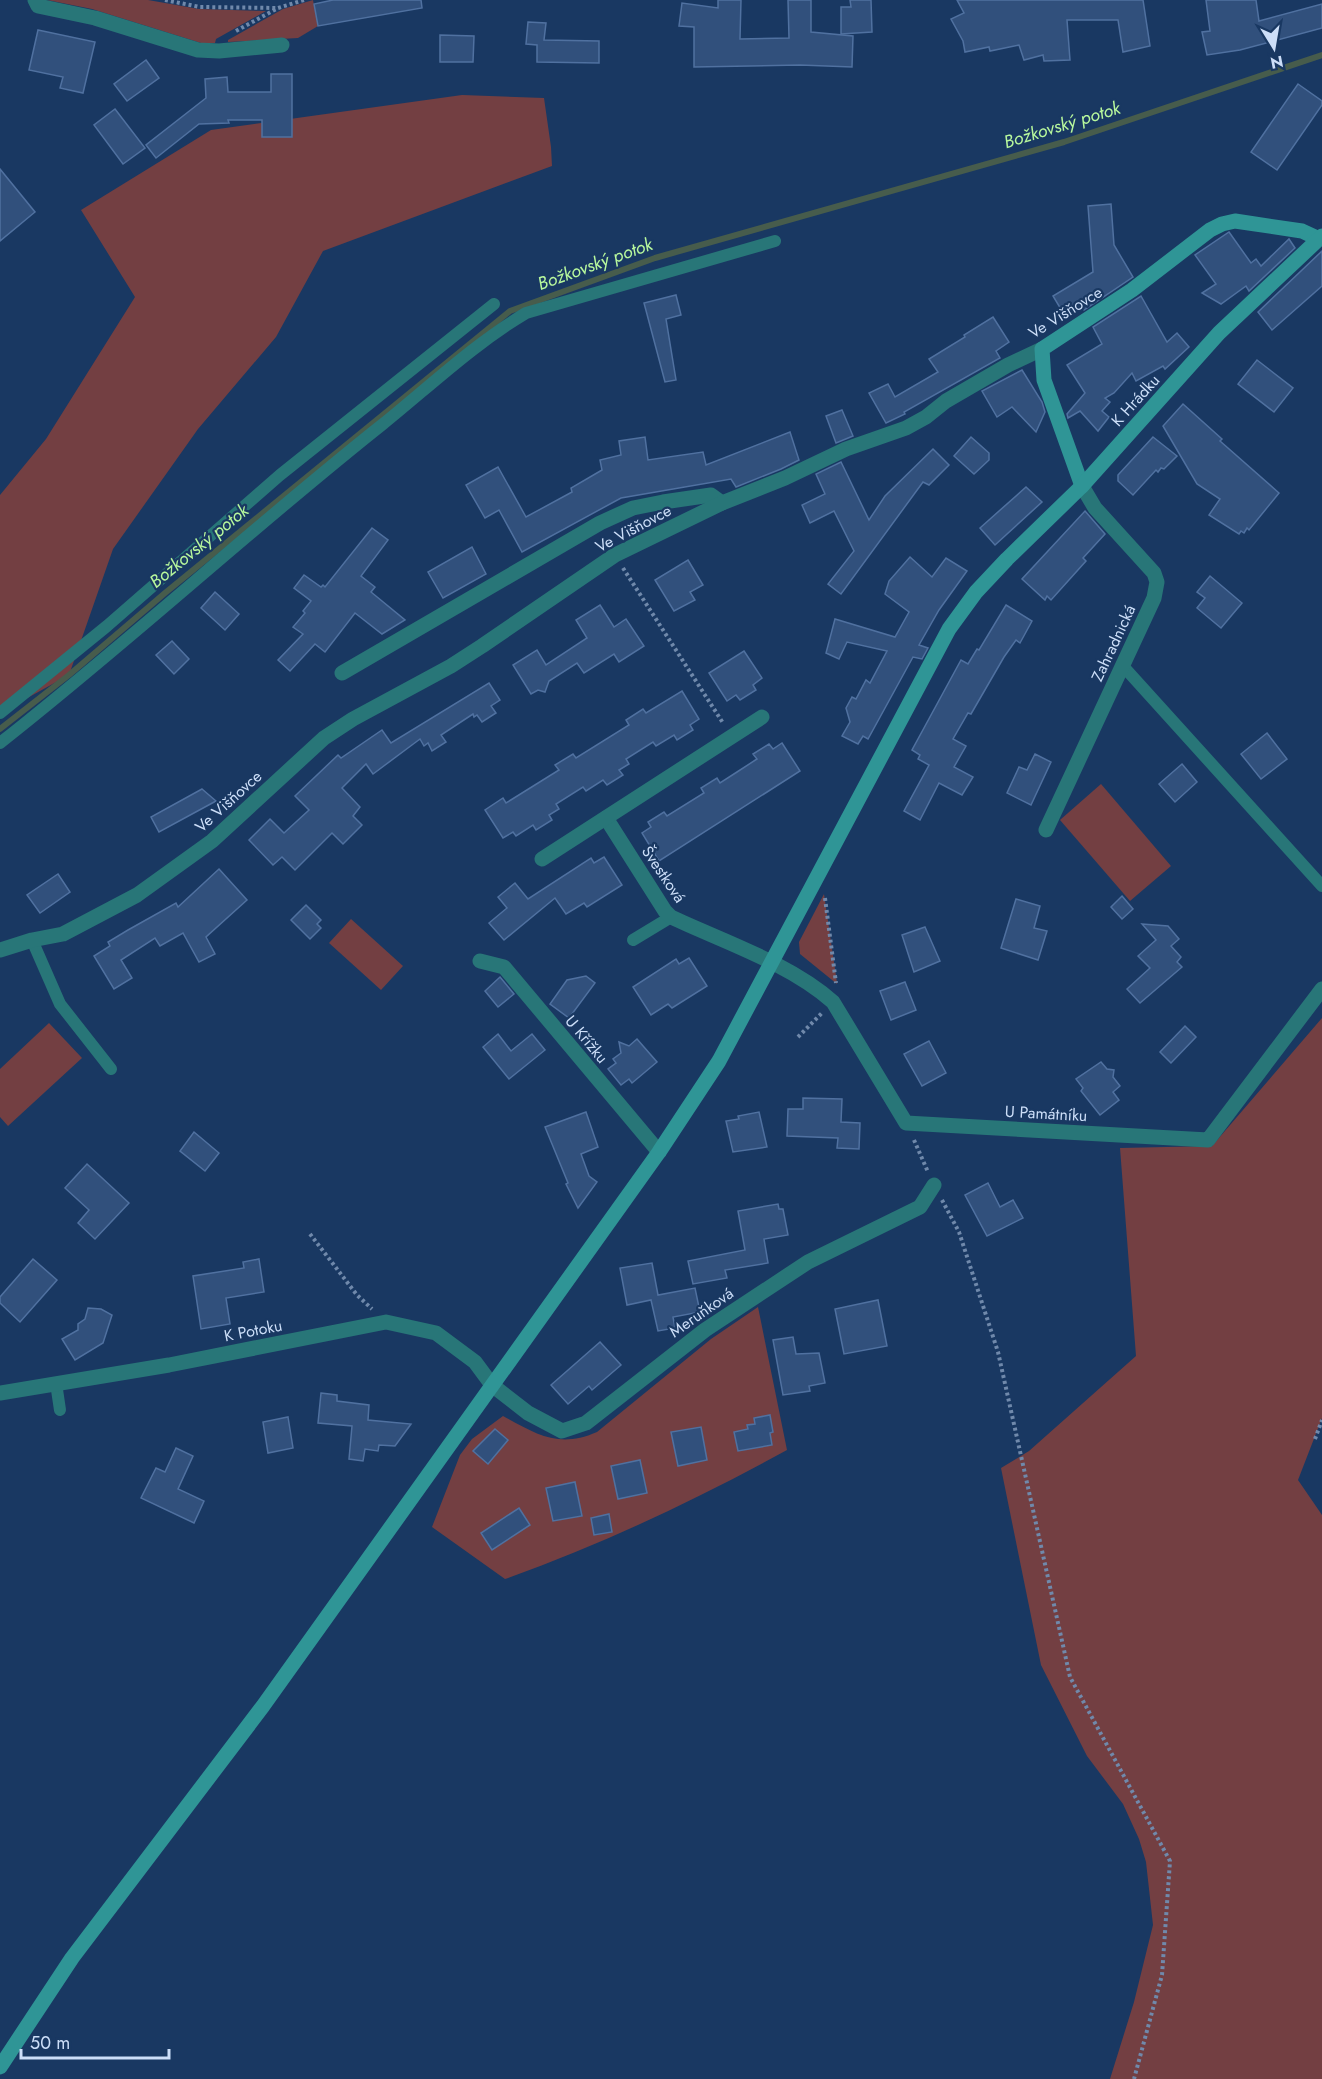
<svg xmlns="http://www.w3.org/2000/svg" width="1322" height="2079" viewBox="0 0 1322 2079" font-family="Jost,sans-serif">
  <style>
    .green { fill: #733f42 }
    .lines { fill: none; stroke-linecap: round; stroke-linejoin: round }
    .stream { stroke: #475c4c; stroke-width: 6 }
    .building { fill: #31507c; stroke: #5071a0; stroke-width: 1.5 }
    .path { stroke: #7089ab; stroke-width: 4; stroke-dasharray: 3 3; stroke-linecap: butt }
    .lane { stroke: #287678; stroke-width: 12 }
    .street { stroke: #287678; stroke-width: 15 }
    .secondary { stroke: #2f9596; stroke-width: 15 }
    .labels { text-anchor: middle; stroke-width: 4.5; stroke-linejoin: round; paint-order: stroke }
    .street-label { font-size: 16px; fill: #ccdef8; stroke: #193862 }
    .water-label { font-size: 18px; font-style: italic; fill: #b8f89d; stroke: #193862 }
  </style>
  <rect width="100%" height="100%" fill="#193862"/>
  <g class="green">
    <polygon points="47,0 148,0 199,9 266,11 216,39 215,43 201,43 92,9"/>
    <polygon points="313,0 318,26 298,38 228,42 228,40 283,9"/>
    <polygon points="462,95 544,98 551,147 552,166 323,251 276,337 198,429 113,549 69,675 0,713 0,495 46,439 135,297 81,210 211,130"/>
    <polygon points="1101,784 1171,866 1130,901 1060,820"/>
    <polygon points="824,894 837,983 837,984 800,954 799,942"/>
    <polygon points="351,919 403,966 381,990 329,943"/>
    <polygon points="1322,1018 1322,1418 1298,1480 1322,1515 1322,2079 1110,2079 1134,2002 1153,1925 1146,1862 1139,1839 1123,1804 1087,1756 1041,1665 1001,1468 1029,1451 1136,1356 1120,1148 1212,1146"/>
    <polygon points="49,1023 82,1058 8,1126 0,1117 0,1069"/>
    <path d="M758 1307 787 1450C696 1500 603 1544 505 1579L432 1527 460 1455 472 1439 503 1416C537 1434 558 1449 597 1432L711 1339Z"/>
  </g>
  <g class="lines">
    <polyline class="stream" points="0,729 69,675 165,593 510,311 655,258 1064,142 1322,55"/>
  </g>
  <g class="building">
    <polygon points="333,0 421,0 422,8 318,26 314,4"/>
    <polygon points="718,0 741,0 740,39 789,38 788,0 811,0 811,32 853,36 852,67 800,65 694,67 694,27 679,26 682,3 718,8"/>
    <polygon points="850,0 871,0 872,32 841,34 841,7 851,7"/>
    <polygon points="957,0 1143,0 1150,46 1123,52 1118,20 1067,20 1070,60 1044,61 1043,55 1024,60 1019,45 990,51 989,47 965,52 963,41 951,19 964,13"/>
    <polygon points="1206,0 1256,0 1259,21 1322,4 1322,28 1240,50 1207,55 1202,32 1210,31"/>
    <polygon points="528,22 546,23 544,40 599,41 599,63 537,62 537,45 526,44"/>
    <polygon points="38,30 95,42 83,93 60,88 63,77 29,70"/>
    <polygon points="440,35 474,36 473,62 440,62"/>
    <polygon points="146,60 159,78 127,101 114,84"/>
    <polygon points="271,74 292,74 292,137 262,137 262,120 228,120 229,123 199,124 156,158 146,145 206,98 205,79 227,77 228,92 271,92"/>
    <polygon points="1298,84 1322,101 1322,105 1277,170 1251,152"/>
    <polygon points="115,109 145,148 123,164 94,125"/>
    <polygon points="0,169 35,212 0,241"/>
    <polygon points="1111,204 1114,245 1133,277 1084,310 1081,306 1065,316 1053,296 1093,272 1088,206"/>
    <polygon points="1229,232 1251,263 1256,259 1261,266 1289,239 1295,248 1249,291 1246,286 1221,304 1202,293 1216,284 1195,255"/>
    <polygon points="1322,251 1322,286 1272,330 1258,312"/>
    <polygon points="676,295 681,315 666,319 676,380 665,382 644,303"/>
    <polygon points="1141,296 1167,342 1177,333 1189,347 1165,369 1163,366 1136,381 1132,373 1114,393 1105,398 1110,402 1102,411 1109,417 1098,431 1080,411 1068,418 1067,414 1085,393 1067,365 1102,344 1093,327"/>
    <polygon points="993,317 1009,342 996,351 1000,358 904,412 905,414 886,423 869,393 888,384 895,397 938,372 929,359 965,337 964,335"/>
    <polygon points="1257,360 1293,388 1274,412 1238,384"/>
    <polygon points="1022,370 1042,402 1045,412 1036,432 1012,407 997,417 982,391"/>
    <polygon points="1183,404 1222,439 1220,441 1279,493 1249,530 1247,528 1244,533 1241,531 1239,534 1209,515 1220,499 1197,484 1163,426"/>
    <polygon points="842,410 853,436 836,443 826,416"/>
    <polygon points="790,432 799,460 781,469 736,487 731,479 621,498 522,552 499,510 485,518 466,485 498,467 526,517 572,492 571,488 602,470 600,460 621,455 619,441 645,437 648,460 703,452 706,465"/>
    <polygon points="971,437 989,453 989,460 974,474 954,456"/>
    <polygon points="1153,437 1177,456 1164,469 1161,468 1158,472 1156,470 1133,495 1118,481 1118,475"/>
    <polygon points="933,449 949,465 929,485 923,482 841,594 828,584 854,551 834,511 810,523 802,505 825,494 816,474 841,462 869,520 885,496"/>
    <polygon points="1026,487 1042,502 995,545 980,528"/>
    <polygon points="1085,511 1105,534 1083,558 1086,561 1051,600 1047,596 1045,600 1022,579"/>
    <polygon points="372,528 388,540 361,576 375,587 371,592 405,620 382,634 355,613 325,652 315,644 290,671 278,660 303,634 293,627 305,613 303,611 311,601 294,588 304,575 321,587 323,585 325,587"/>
    <polygon points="472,547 486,574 443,598 428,572"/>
    <polygon points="910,557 932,577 946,558 967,571 939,610 919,645 928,648 922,659 913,657 868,739 863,736 858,744 842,736 850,722 846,708 852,697 856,699 866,680 870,683 887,651 847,642 839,659 826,653 835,619 895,637 909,612 885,594 889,581"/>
    <polygon points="688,560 703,585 690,592 695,600 674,611 655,580"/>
    <polygon points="1210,576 1242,603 1221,628 1197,608 1205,598 1197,592"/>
    <polygon points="215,592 239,614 225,630 201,608"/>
    <polygon points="600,605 614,627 626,619 644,646 619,662 614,654 584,673 577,663 549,681 545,692 538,690 531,694 513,665 537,650 546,665 587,638 576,620"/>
    <polygon points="1006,605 1032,621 1020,643 1016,640 1004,657 971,714 968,713 953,739 966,746 954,767 973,777 962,795 939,783 920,820 904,811 929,765 918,759 920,755 912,750 961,660 968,664 977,649 979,650"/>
    <polygon points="172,641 189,659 174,674 156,655"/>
    <polygon points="744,651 762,678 753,685 756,690 740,700 736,695 727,701 709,673"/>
    <polygon points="489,683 500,700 491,706 496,713 482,722 477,715 474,717 473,714 441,735 446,742 432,751 428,743 424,746 420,739 373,774 366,764 342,788 360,807 353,816 362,825 343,844 332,833 295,870 282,857 273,865 249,840 270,819 284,833 309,810 295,796 338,755 341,758 382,730 391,743"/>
    <polygon points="682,691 699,719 690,725 693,730 677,740 674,735 656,746 653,742 626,759 629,764 619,770 623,775 607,785 603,780 586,791 583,787 556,804 559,809 549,815 552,820 536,830 533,825 516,836 513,832 503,838 485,810 503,798 506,803 559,770 555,765 573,754 576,758 629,725 626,720 643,709 646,713"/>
    <polygon points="1267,733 1287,759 1261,779 1241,754"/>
    <polygon points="782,743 800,771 659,861 642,833 651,827 648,822 664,812 667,816 704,793 701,788 717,778 720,783 737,772 757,759 753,754 769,744 773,749"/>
    <polygon points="1035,754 1051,762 1031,805 1007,793 1019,767 1027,770"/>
    <polygon points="1182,764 1197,782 1175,802 1159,784"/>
    <polygon points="202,789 216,801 159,832 151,817"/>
    <polygon points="604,857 622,885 587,907 584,903 566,914 555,898 504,940 489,923 507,908 498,897 515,883 528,899 591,858 594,863"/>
    <polygon points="219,869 247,900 206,937 215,954 199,962 183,933 160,946 155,938 121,960 132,978 114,989 94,956 110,946 108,942 128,930 176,903 178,907"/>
    <polygon points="58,874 70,892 40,913 27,895"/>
    <polygon points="1122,896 1133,909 1122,919 1111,907"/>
    <polygon points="1016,899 1040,906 1034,928 1047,931 1038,960 1001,948"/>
    <polygon points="306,905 321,920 317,924 321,928 310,939 291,920"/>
    <polygon points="1142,924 1168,926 1179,939 1171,946 1181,957 1177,962 1182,967 1140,1003 1127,989 1150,968 1138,956 1156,940"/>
    <polygon points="925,927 940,961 914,972 902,935"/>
    <polygon points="689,958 707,986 672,1008 668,1004 651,1015 633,987 676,959 679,964"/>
    <polygon points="586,976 595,983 569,1018 550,1004 567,980"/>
    <polygon points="500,977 514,994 498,1007 485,991"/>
    <polygon points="905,982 916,1010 891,1020 880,991"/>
    <polygon points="1185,1026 1196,1037 1171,1063 1160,1052"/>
    <polygon points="498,1034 511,1051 532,1034 545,1050 509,1079 483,1047"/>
    <polygon points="637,1039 657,1062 632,1083 629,1079 621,1085 608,1069 616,1063 613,1059 621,1053 619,1042 629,1046"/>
    <polygon points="929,1041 946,1073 922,1086 904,1054"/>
    <polygon points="1101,1062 1107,1069 1114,1070 1113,1077 1120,1086 1113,1092 1119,1100 1100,1115 1081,1091 1083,1088 1076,1079"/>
    <polygon points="803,1098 842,1099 841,1122 860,1123 859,1149 837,1148 838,1138 787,1136 788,1109 803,1109"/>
    <polygon points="586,1112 598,1147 581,1154 589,1176 597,1182 578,1208 566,1184 568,1183 545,1127"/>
    <polygon points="759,1112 767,1147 733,1152 726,1121 739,1119 738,1116"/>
    <polygon points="194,1132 219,1153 205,1171 180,1151"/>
    <polygon points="87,1164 129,1203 95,1239 78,1223 89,1210 65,1188"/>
    <polygon points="988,1183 1000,1207 1013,1200 1023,1218 987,1236 965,1195"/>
    <polygon points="778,1204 779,1209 783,1209 788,1235 764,1239 768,1263 725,1270 727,1278 693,1284 688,1261 745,1250 738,1211"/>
    <polygon points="33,1259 57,1280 20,1322 0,1303 0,1297"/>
    <polygon points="259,1259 264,1292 226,1298 230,1324 201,1329 193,1276 244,1268 243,1262"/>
    <polygon points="652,1263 658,1295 695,1288 700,1312 673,1317 675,1328 658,1331 651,1300 627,1305 620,1268"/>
    <polygon points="878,1300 887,1346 844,1354 835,1309"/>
    <polygon points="88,1308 101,1309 112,1315 103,1343 75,1360 62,1339 78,1330 78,1324 85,1319"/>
    <polygon points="793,1337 796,1354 819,1353 825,1383 809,1386 810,1391 783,1395 773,1340"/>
    <polygon points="600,1342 621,1365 592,1390 589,1386 568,1404 551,1385"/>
    <polygon points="321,1393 337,1395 337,1401 369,1405 368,1420 411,1424 395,1446 379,1445 378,1451 365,1449 363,1461 349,1459 352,1426 318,1423"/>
    <polygon points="770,1415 773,1432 770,1433 772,1445 738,1451 734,1432 748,1429 747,1425 755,1424 754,1418"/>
    <polygon points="288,1417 293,1448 268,1453 263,1422"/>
    <polygon points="701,1427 707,1460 678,1466 671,1432"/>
    <polygon points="495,1429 508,1440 488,1464 473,1451"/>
    <polygon points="176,1448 193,1456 178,1489 204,1501 194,1523 141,1498 156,1468 165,1472"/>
    <polygon points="640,1460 647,1493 618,1499 611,1466"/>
    <polygon points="575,1482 582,1516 553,1521 546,1488"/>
    <polygon points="519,1508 530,1525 492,1550 481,1533"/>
    <polygon points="609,1514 612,1532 594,1535 591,1518"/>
  </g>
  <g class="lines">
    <g class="path">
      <polyline points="165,0 200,7 278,8"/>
      <polyline points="236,31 278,8 304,0"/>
      <polyline points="623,568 723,723"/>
      <polyline points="825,898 836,983"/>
      <polyline points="798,1037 822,1013"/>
      <polyline points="914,1140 928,1172"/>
      <polyline points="942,1200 959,1232 998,1352 1070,1677 1170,1861 1162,1975 1134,2079"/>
      <polyline points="310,1234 357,1295 372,1309"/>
      <polyline points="1315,1439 1322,1420"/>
    </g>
    <g class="lane">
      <polyline points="1123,666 1322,886"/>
      <polyline points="0,713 107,626 280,475 494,304"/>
      <path d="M0 743C131 640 253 527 383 424 430 386 474 344 526 313L775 241"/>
      <polyline points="32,940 60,1004 111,1069"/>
      <polyline points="633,940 671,917"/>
      <polyline points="56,1383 60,1410"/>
    </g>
    <g class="street">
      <polyline points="35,0 38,6 95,18 198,50 219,51 282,45"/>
      <polyline points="342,673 600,523 633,508 663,502 711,495 722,503"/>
      <path d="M606 818 665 911 671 917C722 941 791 964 833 1002L906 1123 1208 1140 1322 989"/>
      <polyline points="1046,830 1154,598 1157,582 1154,573 1095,508 1082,486"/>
      <polyline points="542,859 762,717"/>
      <polyline points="0,950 32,940 63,934 137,895 212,841 324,738 353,719 451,666 482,646 615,555 722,503 785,478 846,449 906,428 926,417 946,401 1008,365 1042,349"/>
      <polyline points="480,961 504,967 659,1152"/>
      <polyline points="0,1393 169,1365 386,1322 436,1333 475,1362 492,1385 528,1413 562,1431 586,1423 705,1330 808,1262 920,1207 934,1185"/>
    </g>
    <g class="secondary">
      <polyline points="1082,486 1044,380 1042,349 1132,290 1210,230 1222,224 1235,221 1302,231 1319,239"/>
      <polyline points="0,2067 72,1958 263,1706 659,1152 719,1061 949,629 976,592 1007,559 1082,486 1219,333 1322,236"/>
    </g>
  </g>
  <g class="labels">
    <g class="street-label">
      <text transform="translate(1065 312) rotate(-32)" y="6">Ve Višňovce</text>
      <text transform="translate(1135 400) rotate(-48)" y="6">K Hrádku</text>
      <text transform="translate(633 528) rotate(-28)" y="6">Ve Višňovce</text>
      <text transform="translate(1113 643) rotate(-65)" y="6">Zahradnická</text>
      <text transform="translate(228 801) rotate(-42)" y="6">Ve Višňovce</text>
      <text transform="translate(664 874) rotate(56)" y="6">Švestková</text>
      <text transform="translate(587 1039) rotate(50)" y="6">U Křížku</text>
      <text transform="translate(1046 1113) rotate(3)" y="6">U Památníku</text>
      <text transform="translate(701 1312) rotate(-35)" y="6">Meruňková</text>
      <text transform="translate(253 1330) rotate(-11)" y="6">K Potoku</text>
    </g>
    <g class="water-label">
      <text transform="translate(1062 125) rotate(-17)" y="6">Božkovský potok</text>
      <text transform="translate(595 264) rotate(-20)" y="6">Božkovský potok</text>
      <text transform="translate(199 546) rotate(-39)" y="6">Božkovský potok</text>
    </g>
  </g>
  <g transform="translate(1274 48) rotate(169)" stroke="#193862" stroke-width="4.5" paint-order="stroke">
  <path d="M0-4.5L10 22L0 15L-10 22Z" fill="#ccdef8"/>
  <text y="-9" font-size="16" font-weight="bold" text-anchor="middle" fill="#ccdef8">N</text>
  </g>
  <path d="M21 2049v9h148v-9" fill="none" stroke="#ccdef8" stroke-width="3"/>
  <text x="30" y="2049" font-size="18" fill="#ccdef8" stroke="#193862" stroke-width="4.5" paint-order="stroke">50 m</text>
</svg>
